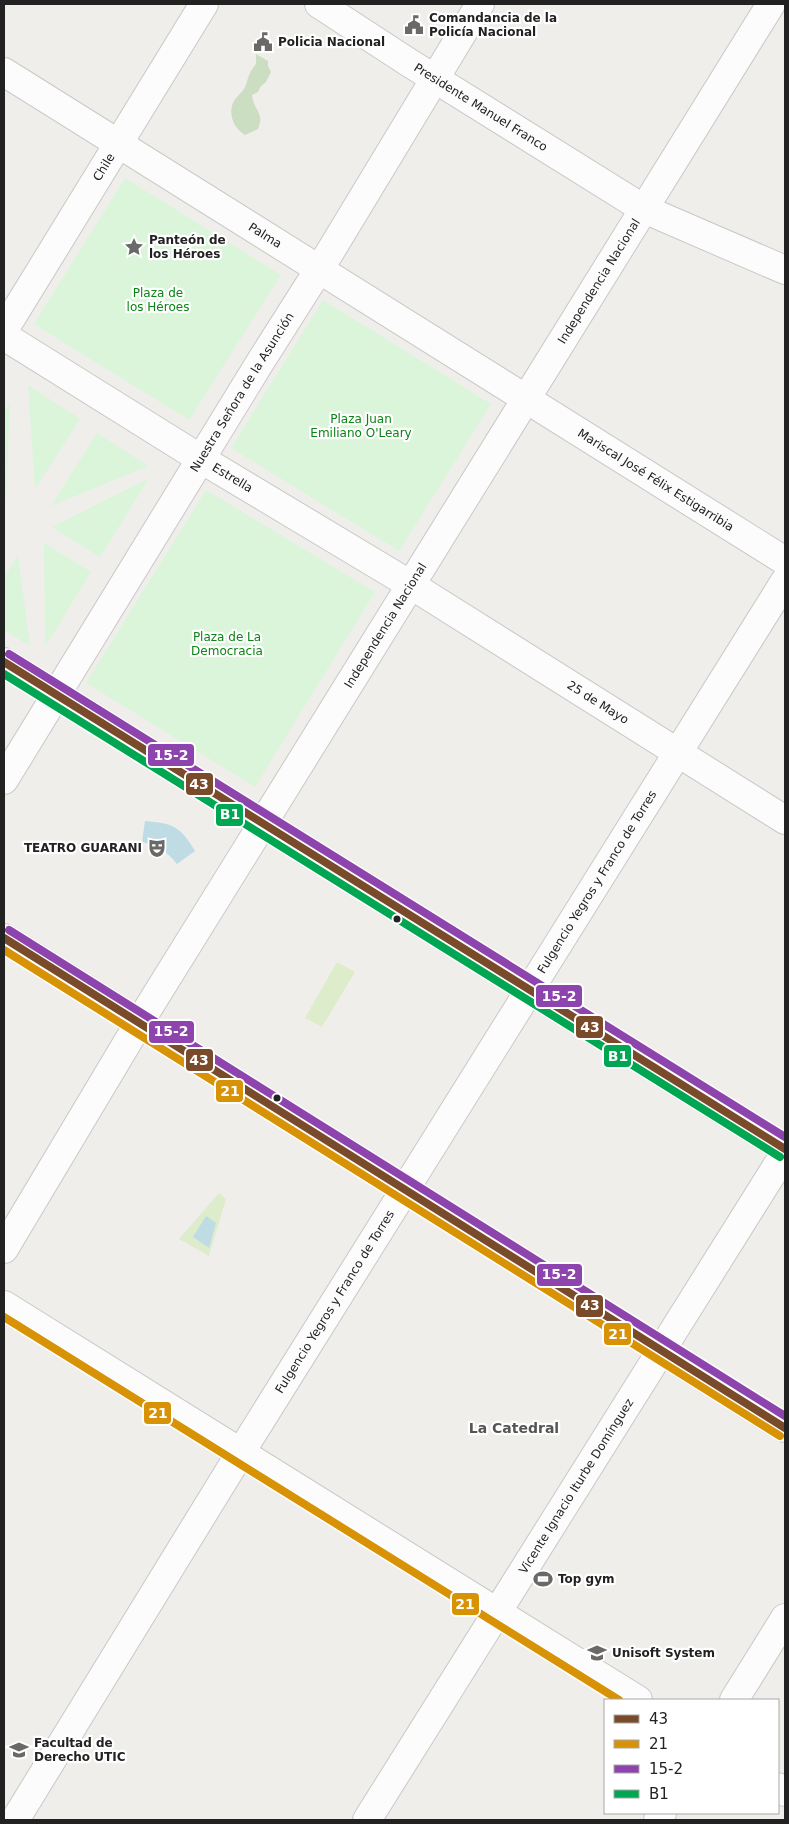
<svg xmlns="http://www.w3.org/2000/svg" width="789" height="1824" viewBox="0 0 789 1824" font-family="'DejaVu Sans',sans-serif">
  <style>
    .grass { fill: #ddeccb }
    .forest { fill: #cbdec1 }
    .park { fill: #daf5da }
    .water { fill: #bfdbe3 }
    .lines { fill: none; stroke-linecap: round; stroke-linejoin: round }
    .minor-casing { stroke: #c9c8c7; stroke-width: 30 }
    .minor { stroke: #fdfcfc; stroke-width: 28 }
    .bus-1-casing { stroke: #fff; stroke-width: 11 }
    .bus-2-casing { stroke: #fff; stroke-width: 11 }
    .bus-3-casing { stroke: #fff; stroke-width: 11 }
    .bus-4-casing { stroke: #fff; stroke-width: 11 }
    .bus-1 { stroke: #7a4b2a; stroke-width: 8 }
    .bus-2 { stroke: #d79205; stroke-width: 8 }
    .bus-3 { stroke: #8e44ad; stroke-width: 8 }
    .bus-4 { stroke: #00a651; stroke-width: 8 }
    .bus-dot { fill: #222; stroke: #fff; stroke-width: 2 }
    .labels { text-anchor: middle; stroke-width: 4.5; stroke-linejoin: round; paint-order: stroke }
    .poi-label { font-size: 12px; font-weight: bold; fill: #222; stroke: #fff; text-anchor: start }
    .street-label { font-size: 12px; fill: #222; stroke: #fff }
    .park-label { font-size: 12px; fill: #0c8416; stroke: #fff }
    .neighbourhood-label { font-size: 14px; font-weight: bold; fill: #555; stroke: #fff }
    .line-badge { stroke: #fff; stroke-width: 2 }
    .badge-label { font-size: 14px; text-anchor: middle; font-weight: bold; fill: #fff }
  </style>
  <rect width="100%" height="100%" fill="#f0eeeb"/>
  <g class="grass">
    <polygon points="337,962 355,972 322,1027 305,1018"/>
    <polygon points="219,1193 226,1199 209,1256 179,1239"/>
  </g>
  <path class="forest" d="M256 54 268 61V66L271 72 266 82 261 86 258 92 252 95C253 110 265 112 258 129L245 135C234 129 227 113 234 101 237 96 244 91 246 85 249 75 249 73 256 64Z"/>
  <g class="park">
    <polygon points="125,178 281,275 189,420 34,324"/>
    <polygon points="323,300 491,404 399,551 231,448"/>
    <polygon points="28,385 80,419 35,489"/>
    <polygon points="10,402 6,501 4,499 4,413"/>
    <polygon points="97,433 148,466 51,506"/>
    <polygon points="149,478 100,557 52,527"/>
    <polygon points="206,490 375,592 255,787 86,683"/>
    <polygon points="44,543 91,572 45,647"/>
    <polygon points="18,555 30,646 4,630 4,578"/>
  </g>
  <g class="water">
    <path d="M145 821C173 823 181 827 195 851L177 864C167 851 158 846 142 842Z"/>
    <polygon points="206,1216 216,1223 209,1248 193,1237"/>
  </g>
  <g class="lines">
    <g class="minor-casing">
      <g id="minor">
        <path id="s1" d="M319 4 408 62 644 209 785 270"/>
        <path id="s2" d="M4 72 785 561"/>
        <path id="s3" d="M4 330 204 4"/>
        <path id="s4" d="M4 336 201 459 411 585 785 820"/>
        <polyline points="4,662 785,1149"/>
        <path id="s5" d="M4 780 259 364 330 252 480 4"/>
        <polyline points="4,938 785,1428"/>
        <path id="s6" d="M4 1249 139 1023 771 4"/>
        <polyline points="4,1305 638,1700"/>
        <polyline points="734,1700 785,1618"/>
        <polyline points="778,1787 785,1792"/>
        <path id="s7" d="M15 1820 241 1452 785 581"/>
        <path id="s8" d="M367 1820 785 1153"/>
        <polyline points="658,1820 662,1813"/>
      </g>
    </g>
    <use href="#minor" class="minor"/>
    <g class="bus-1-casing">
      <g id="bus-1">
        <polyline points="4,662 785,1149"/>
        <polyline points="4,938 785,1428"/>
      </g>
    </g>
    <g class="bus-2-casing">
      <g id="bus-2">
        <polyline points="4,950 780,1436"/>
        <polyline points="4,1317 619,1700"/>
      </g>
    </g>
    <g class="bus-3-casing">
      <g id="bus-3">
        <polyline points="9,654 785,1137"/>
        <polyline points="9,930 785,1416"/>
      </g>
    </g>
    <g class="bus-4-casing">
      <polyline id="bus-4" points="4,674 780,1157"/>
    </g>
    <use href="#bus-1" class="bus-1"/>
    <use href="#bus-2" class="bus-2"/>
    <use href="#bus-3" class="bus-3"/>
    <use href="#bus-4" class="bus-4"/>
  </g>
  <defs>
    <g id="civic-bare" transform="scale(1.5)"><path d="M-.6-6.5H3V-4.5H.6V-3L4-1V1h2V6H-6V1h2V-1L-.6-3ZM-1.2 2.5V6h2.4V2.5Z" fill="#6a6968" stroke="#fff" stroke-width="2.5" paint-order="stroke"/></g>
    <g id="sight-bare" transform="scale(1.5)"><path d="M0-6L1.8-2.2L6-1.7L2.9 1.2L3.7 5.4L0 3.3L-3.7 5.4L-2.9 1.2L-6-1.7L-1.8-2.2Z" fill="#6a6968" stroke="#fff" stroke-width="2.5" paint-order="stroke"/></g>
    <g id="theatre-bare" transform="scale(1.5)"><path d="M-5-5.5Q0-4 5-5.5V0Q5 5 0 6Q-5 5-5 0ZM-3.3-2.5H-1v1.5H-3.3ZM1-2.5H3.3v1.5H1ZM-2.8 1Q0 5.5 2.8 1Z" fill="#6a6968" stroke="#fff" stroke-width="2.5" paint-order="stroke"/></g>
    <g id="stadium-bare" transform="scale(1.5)"><path d="M0-5a6.5 5 0 1 0 0 10a6.5 5 0 1 0 0-10ZM-3.5-1.8h7v3.6h-7Z" fill="#6a6968" stroke="#fff" stroke-width="2.5" paint-order="stroke"/></g>
    <g id="school-bare" transform="scale(1.5)"><path d="M0-5L7-2L0 1L-7-2ZM-4 1L0 2.5L4 1V4Q0 6-4 4Z" fill="#6a6968" stroke="#fff" stroke-width="2.5" paint-order="stroke"/></g>
    <g id="university-bare" transform="scale(1.5)"><path d="M0-5L7-2L0 1L-7-2ZM-4 1L0 2.5L4 1V4Q0 6-4 4Z" fill="#6a6968" stroke="#fff" stroke-width="2.5" paint-order="stroke"/></g>
  </defs>
  <g fill-rule="evenodd">
    <use href="#civic-bare" x="414" y="25"/>
    <use href="#civic-bare" x="263" y="42"/>
    <use href="#sight-bare" x="134" y="247"/>
    <use href="#theatre-bare" x="157" y="848"/>
    <use href="#stadium-bare" x="543" y="1579"/>
    <use href="#school-bare" x="597" y="1653"/>
    <use href="#university-bare" x="19" y="1750"/>
  </g>
  <g class="bus-dot">
    <circle cx="397" cy="919" r="4.5"/>
    <circle cx="277" cy="1098" r="4.5"/>
  </g>
  <g class="labels">
    <g class="poi-label">
      <text x="429" y="22">Comandancia de la<tspan x="429" dy="14">Policía Nacional</tspan></text>
      <text x="278" y="46">Policia Nacional</text>
      <text x="149" y="244">Panteón de<tspan x="149" dy="14">los Héroes</tspan></text>
      <text x="142" y="852" text-anchor="end">TEATRO GUARANI</text>
      <text x="558" y="1583">Top gym</text>
      <text x="612" y="1657">Unisoft System</text>
      <text x="34" y="1747">Facultad de<tspan x="34" dy="14">Derecho UTIC</tspan></text>
    </g>
    <g class="street-label">
      <text dy="4" stroke="none"><textPath href="#s1" startOffset="192">Presidente Manuel Franco</textPath></text>
      <text dy="4" stroke="none"><textPath href="#s3" startOffset="191">Chile</textPath></text>
      <text dy="4" stroke="none"><textPath href="#s2" startOffset="308">Palma</textPath></text>
      <text dy="4" stroke="none"><textPath href="#s6" startOffset="1136">Independencia Nacional</textPath></text>
      <text dy="4" stroke="none"><textPath href="#s5" startOffset="455">Nuestra Señora de la Asunción</textPath></text>
      <text dy="4" stroke="none"><textPath href="#s4" startOffset="269">Estrella</textPath></text>
      <text dy="4" stroke="none"><textPath href="#s2" startOffset="769">Mariscal José Félix Estigarribia</textPath></text>
      <text dy="4" stroke="none"><textPath href="#s6" startOffset="731">Independencia Nacional</textPath></text>
      <text dy="4" stroke="none"><textPath href="#s4" startOffset="698">25 de Mayo</textPath></text>
      <text dy="4" stroke="none"><textPath href="#s7" startOffset="1104">Fulgencio Yegros y Franco de Torres</textPath></text>
      <text dy="4" stroke="none"><textPath href="#s7" startOffset="609">Fulgencio Yegros y Franco de Torres</textPath></text>
      <text dy="4" stroke="none"><textPath href="#s8" startOffset="394">Vicente Ignacio Iturbe Domínguez</textPath></text>
    </g>
    <g class="park-label">
      <text x="158" y="297">Plaza de<tspan x="158" dy="14">los Héroes</tspan></text>
      <text x="361" y="423">Plaza Juan<tspan x="361" dy="14">Emiliano O'Leary</tspan></text>
      <text x="227" y="641">Plaza de La<tspan x="227" dy="14">Democracia</tspan></text>
    </g>
    <g class="neighbourhood-label">
      <text x="514" y="1433">La Catedral</text>
    </g>
  </g>
  <g class="line-badge">
    <rect x="147" y="743" width="48" height="24" rx="5" fill="#8e44ad"/>
    <rect x="185" y="772" width="29" height="24" rx="5" fill="#7a4b2a"/>
    <rect x="215" y="803" width="29" height="24" rx="5" fill="#00a651"/>
    <rect x="535" y="984" width="48" height="24" rx="5" fill="#8e44ad"/>
    <rect x="575" y="1015" width="29" height="24" rx="5" fill="#7a4b2a"/>
    <rect x="148" y="1020" width="47" height="24" rx="5" fill="#8e44ad"/>
    <rect x="603" y="1044" width="29" height="24" rx="5" fill="#00a651"/>
    <rect x="185" y="1048" width="29" height="24" rx="5" fill="#7a4b2a"/>
    <rect x="215" y="1079" width="29" height="24" rx="5" fill="#d79205"/>
    <rect x="536" y="1263" width="47" height="24" rx="5" fill="#8e44ad"/>
    <rect x="575" y="1294" width="29" height="24" rx="5" fill="#7a4b2a"/>
    <rect x="603" y="1322" width="29" height="24" rx="5" fill="#d79205"/>
    <rect x="143" y="1401" width="29" height="24" rx="5" fill="#d79205"/>
    <rect x="451" y="1592" width="29" height="24" rx="5" fill="#d79205"/>
  </g>
  <g class="badge-label">
    <text x="171" y="760">15-2</text>
    <text x="199" y="789">43</text>
    <text x="230" y="819">B1</text>
    <text x="559" y="1001">15-2</text>
    <text x="590" y="1032">43</text>
    <text x="171" y="1036">15-2</text>
    <text x="618" y="1061">B1</text>
    <text x="199" y="1065">43</text>
    <text x="230" y="1096">21</text>
    <text x="559" y="1279">15-2</text>
    <text x="590" y="1310">43</text>
    <text x="618" y="1339">21</text>
    <text x="158" y="1418">21</text>
    <text x="465" y="1609">21</text>
  </g>
  <rect width="789" height="1824" fill="none" stroke="#222222" stroke-width="10"/>
  <rect x="604" y="1699" width="175" height="115" fill="#ffffff" stroke="#a7a7a7"/>
  <rect x="614" y="1715" width="25" height="8" fill="#7a4b2a" stroke="#a7a7a7"/>
  <text x="649" y="1724" font-size="15" fill="#222222">43</text>
  <rect x="614" y="1740" width="25" height="8" fill="#d79205" stroke="#a7a7a7"/>
  <text x="649" y="1749" font-size="15" fill="#222222">21</text>
  <rect x="614" y="1765" width="25" height="8" fill="#8e44ad" stroke="#a7a7a7"/>
  <text x="649" y="1774" font-size="15" fill="#222222">15-2</text>
  <rect x="614" y="1790" width="25" height="8" fill="#00a651" stroke="#a7a7a7"/>
  <text x="649" y="1799" font-size="15" fill="#222222">B1</text>
</svg>
